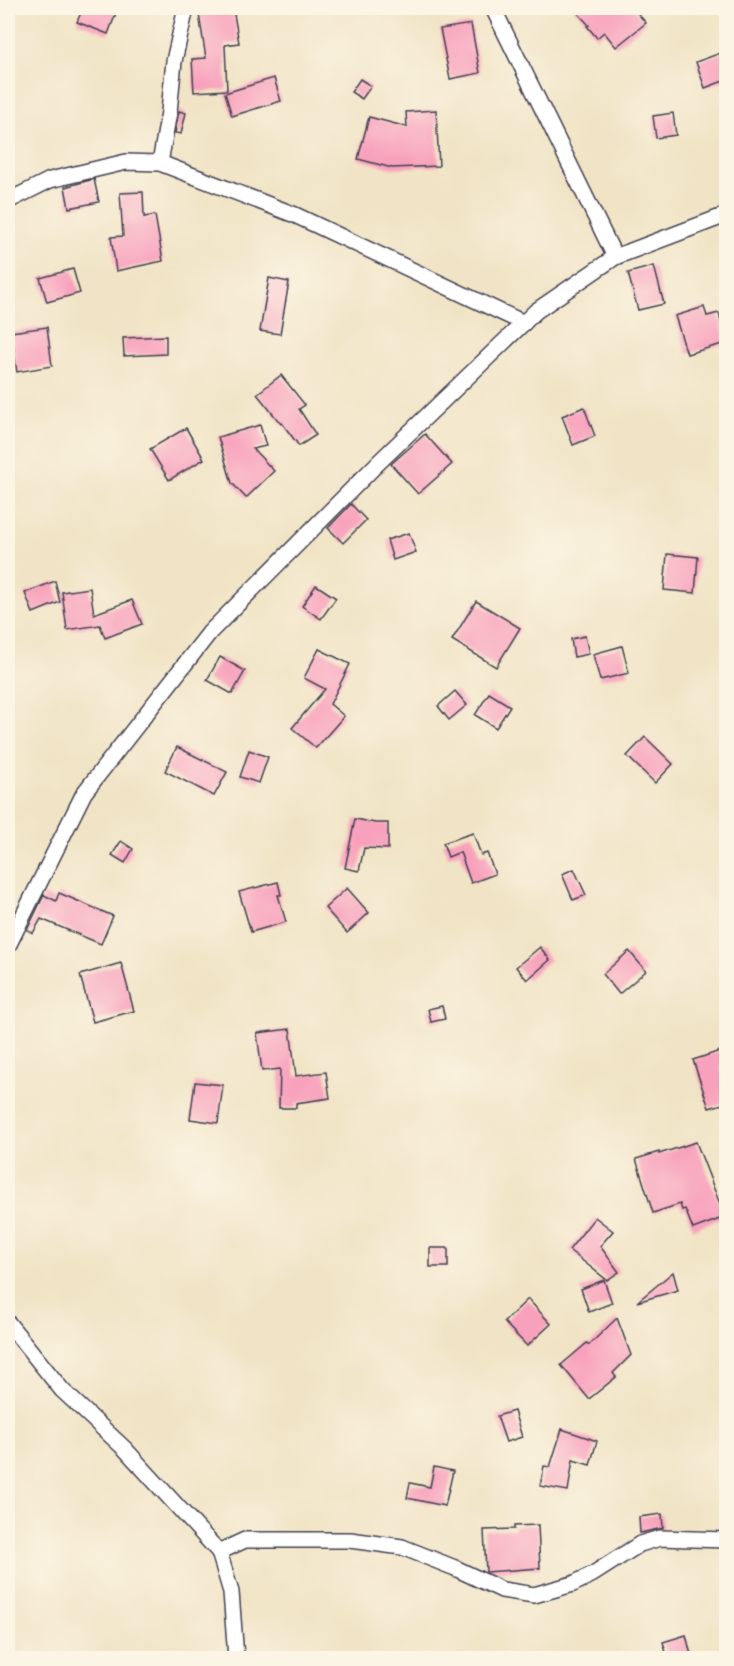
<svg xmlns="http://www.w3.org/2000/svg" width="734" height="1666" viewBox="0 0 734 1666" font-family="Kalam,sans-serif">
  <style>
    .building { fill: #f8a1bc }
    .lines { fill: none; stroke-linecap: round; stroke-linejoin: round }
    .minor-casing { stroke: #413f50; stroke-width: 18 }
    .minor { stroke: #fff; stroke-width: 15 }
  </style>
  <rect width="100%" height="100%" fill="#fcf5e5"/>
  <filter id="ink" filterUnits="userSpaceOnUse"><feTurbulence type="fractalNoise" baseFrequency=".0167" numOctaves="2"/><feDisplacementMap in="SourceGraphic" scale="12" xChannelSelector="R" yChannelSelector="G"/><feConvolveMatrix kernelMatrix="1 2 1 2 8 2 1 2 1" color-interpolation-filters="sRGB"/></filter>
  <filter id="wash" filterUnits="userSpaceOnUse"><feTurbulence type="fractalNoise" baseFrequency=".008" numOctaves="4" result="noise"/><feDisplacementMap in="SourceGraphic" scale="24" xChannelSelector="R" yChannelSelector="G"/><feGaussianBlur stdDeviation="1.35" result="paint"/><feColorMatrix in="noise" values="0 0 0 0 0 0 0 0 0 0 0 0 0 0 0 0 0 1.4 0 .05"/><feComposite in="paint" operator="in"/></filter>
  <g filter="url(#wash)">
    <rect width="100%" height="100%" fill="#f1e4c6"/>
    <g id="blocks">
      <g class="building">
        <polygon points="83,8 118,8 108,34 77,22"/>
        <polygon points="198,8 233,8 239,43 225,45 227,90 194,92 192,59 206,58"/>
        <polygon points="573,8 633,8 646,23 616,47 604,32 597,38 587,26 589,25"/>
        <polygon points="471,24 480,73 450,79 440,29"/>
        <polygon points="726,51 726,80 705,88 696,62"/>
        <polygon points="274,78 281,101 232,116 225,93"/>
        <polygon points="360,79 371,86 362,99 351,92"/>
        <polygon points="436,110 439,166 392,168 358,159 369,117 407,127 406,112"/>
        <polygon points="179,111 186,113 181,134 175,133"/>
        <polygon points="673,113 676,135 656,138 653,116"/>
        <polygon points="94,179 99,202 69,208 65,187"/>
        <polygon points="143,192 144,217 155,215 163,261 116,271 111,237 123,236 120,193"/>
        <polygon points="654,266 664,304 638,310 628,273"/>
        <polygon points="73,269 80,293 47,302 40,278"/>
        <polygon points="269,278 289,282 280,334 260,331"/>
        <polygon points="704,307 707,316 719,313 726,343 687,354 675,316"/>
        <polygon points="47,327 52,366 17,372 11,332"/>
        <polygon points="166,336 166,354 124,356 123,338"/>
        <polygon points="281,375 305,405 299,409 316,435 299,446 282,423 281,424 257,394"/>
        <polygon points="584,407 595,436 573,445 562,416"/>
        <polygon points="260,425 266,446 253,449 274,471 246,498 232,483 218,437"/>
        <polygon points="186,428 204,459 169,480 150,449"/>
        <polygon points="425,434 452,464 418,494 391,464"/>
        <polygon points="351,504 366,520 343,543 328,528"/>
        <polygon points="409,533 416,552 393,560 387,540"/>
        <polygon points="667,554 698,557 695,593 664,590"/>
        <polygon points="55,581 60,602 33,613 25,593"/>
        <polygon points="316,585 336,598 321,619 302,606"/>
        <polygon points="90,588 94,614 132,600 142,624 105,638 100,625 67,630 62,592"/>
        <polygon points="476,601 520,628 496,667 452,640"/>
        <polygon points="585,636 589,654 574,657 571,639"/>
        <polygon points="622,646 629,673 600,680 593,654"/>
        <polygon points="319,649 350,664 330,704 344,716 316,748 292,728 325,689 304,678"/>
        <polygon points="220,657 245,671 232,694 207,680"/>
        <polygon points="455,691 467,705 449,720 438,706"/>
        <polygon points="489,693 510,706 496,728 475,715"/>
        <polygon points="645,737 673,764 655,783 627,756"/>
        <polygon points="177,747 227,772 214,796 165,771"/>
        <polygon points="249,750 268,757 259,783 240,777"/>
        <polygon points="355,819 375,823 388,823 388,849 364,848 359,871 345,868"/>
        <polygon points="473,833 481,855 487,853 495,874 471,883 460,852 448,857 443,843"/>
        <polygon points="121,841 133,849 125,863 112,855"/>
        <polygon points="574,869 586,895 573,900 562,874"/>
        <polygon points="278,882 281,895 278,895 286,922 251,932 239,892"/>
        <polygon points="347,888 369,913 347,933 325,908"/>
        <polygon points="59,893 113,916 101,944 41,919 33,933 27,930 44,895 56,901"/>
        <polygon points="540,947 550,960 527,980 516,967"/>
        <polygon points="629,951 646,971 619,994 603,974"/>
        <polygon points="121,963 134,1011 93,1022 80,975"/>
        <polygon points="442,1006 445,1019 431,1022 428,1009"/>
        <polygon points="290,1029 296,1076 326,1072 330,1098 296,1103 296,1108 279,1108 280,1069 262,1071 257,1033"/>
        <polygon points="726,1049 726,1065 721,1067 726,1085 726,1103 709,1108 693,1060"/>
        <polygon points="195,1082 223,1085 218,1123 190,1119"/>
        <polygon points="696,1142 725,1217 693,1229 685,1209 682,1210 680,1204 653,1213 636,1159 659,1152 659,1154"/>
        <polygon points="595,1217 613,1231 600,1246 619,1272 607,1280 569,1250"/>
        <rect x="430" y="1248" width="18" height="19"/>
        <polygon points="673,1272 678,1290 637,1302"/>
        <polygon points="604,1280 612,1303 589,1312 581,1289"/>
        <polygon points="528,1299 551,1324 527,1346 504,1322"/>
        <polygon points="617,1318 631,1355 613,1373 616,1377 589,1399 561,1365 587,1343 589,1345"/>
        <polygon points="514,1411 522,1437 506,1442 497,1416"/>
        <polygon points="562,1429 597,1441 590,1465 573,1460 568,1491 540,1486 544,1466 550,1467"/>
        <polygon points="434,1467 453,1471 445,1506 407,1498 410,1483 430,1487"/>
        <polygon points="662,1514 663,1528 640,1533 639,1517"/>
        <polygon points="538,1525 540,1568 486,1572 484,1530 514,1529 514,1526"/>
        <polygon points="686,1635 692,1659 668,1659 663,1642"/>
      </g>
    </g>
  </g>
  <g filter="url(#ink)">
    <use href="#blocks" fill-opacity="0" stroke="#413f50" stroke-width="1.5"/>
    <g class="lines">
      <g class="minor-casing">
        <g id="minor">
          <polyline points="493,8 615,257"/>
          <polyline points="160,163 169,112 174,61 186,8"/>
          <polyline points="8,201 50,180 126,162 160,163 295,215 524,323"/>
          <polyline points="8,946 84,793 210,632 378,463 536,311 615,257 726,215"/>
          <polyline points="8,1323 62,1390 125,1449 219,1552 231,1592 236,1658"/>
          <polyline points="219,1552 245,1540 350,1540 402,1547 455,1568 502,1590 534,1595 573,1584 593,1574 640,1544 660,1538 726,1540"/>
        </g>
      </g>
      <use href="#minor" class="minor"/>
    </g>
  </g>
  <rect width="734" height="1666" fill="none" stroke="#fcf5e5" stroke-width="30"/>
</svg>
